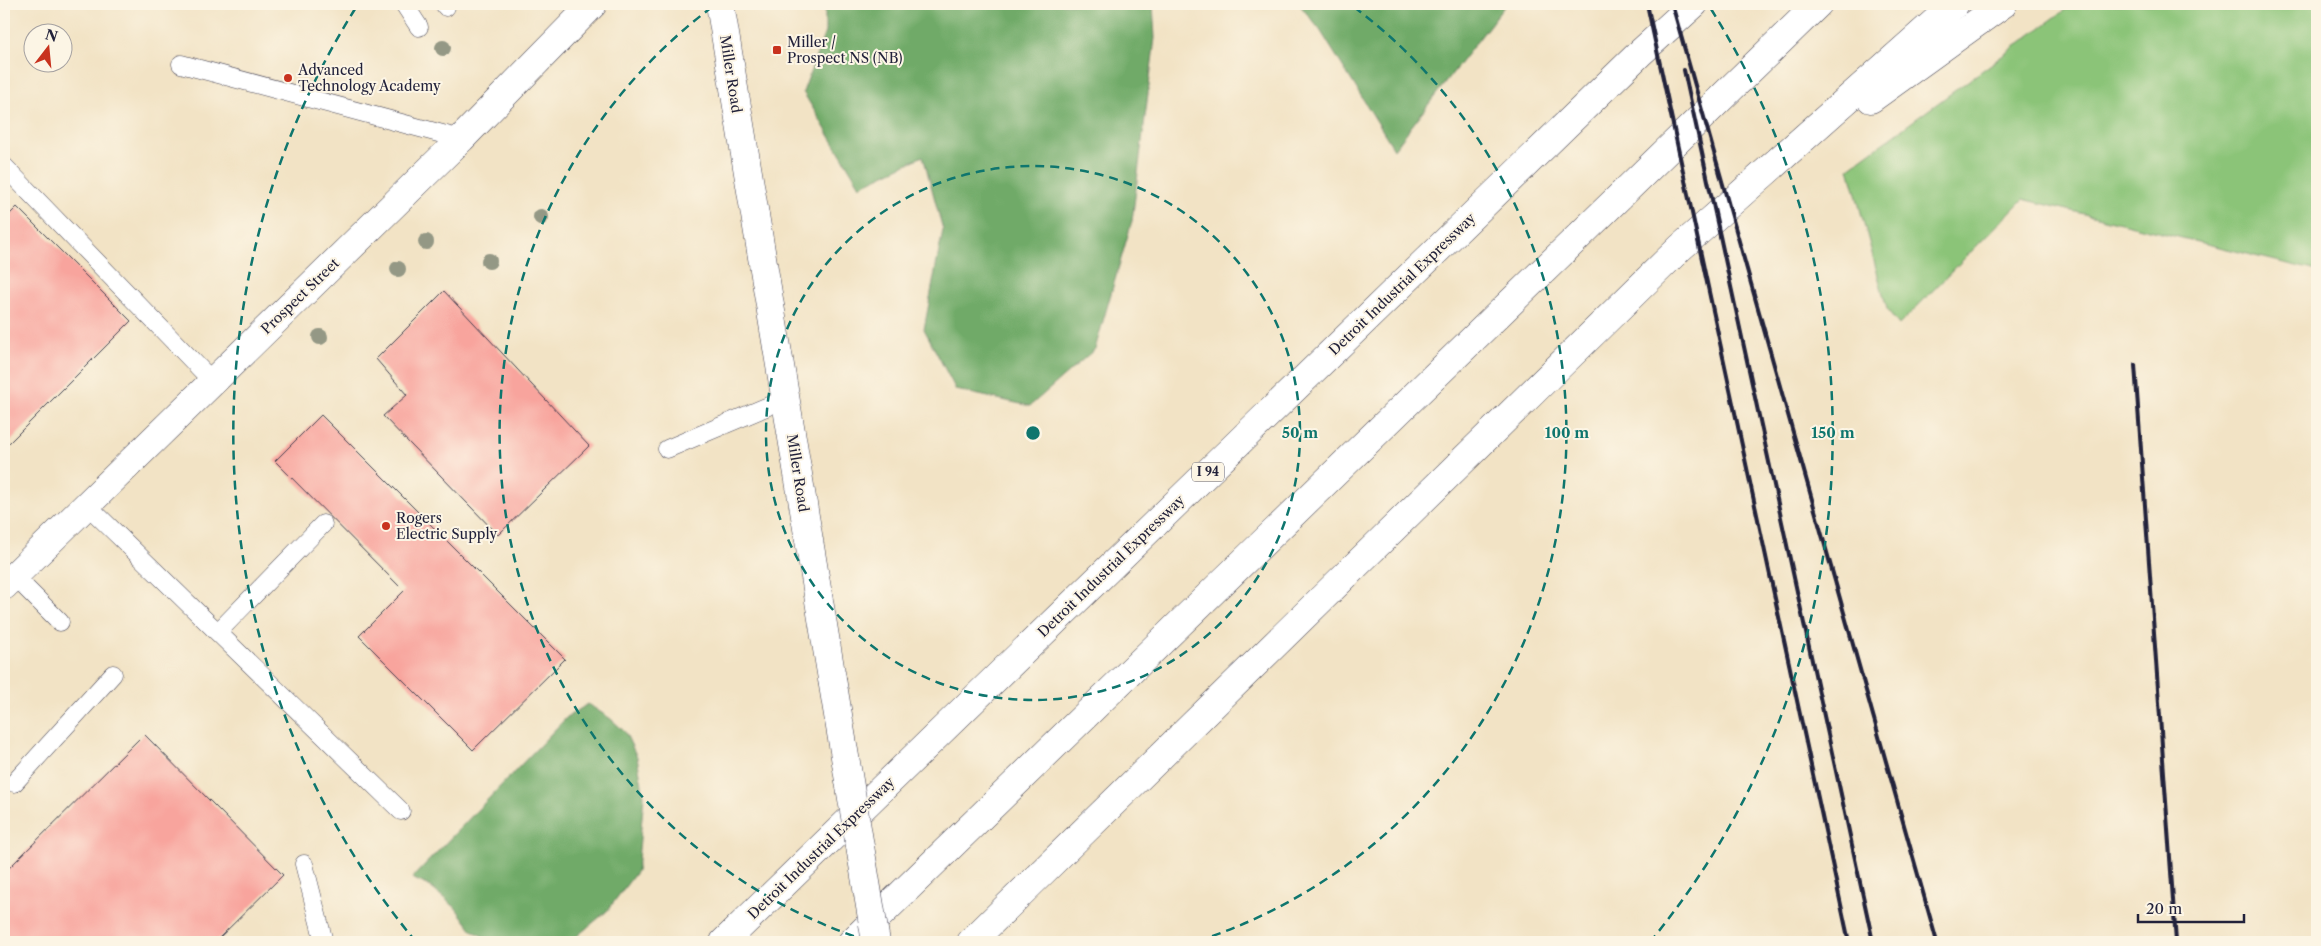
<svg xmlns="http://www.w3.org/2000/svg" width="2321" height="946" viewBox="0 0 2321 946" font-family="'Libre Caslon Text',serif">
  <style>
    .green { fill: #8bc478; stroke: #56735a }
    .forest { fill: #70aa68; stroke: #496652 }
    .building { fill: #f8a49d }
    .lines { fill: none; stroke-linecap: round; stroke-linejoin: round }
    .service-casing { stroke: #413f50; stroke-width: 19 }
    .minor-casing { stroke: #413f50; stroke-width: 29 }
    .secondary-casing { stroke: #413f50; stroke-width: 29 }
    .motorway-casing { stroke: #413f50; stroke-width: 29 }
    .service { stroke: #fff; stroke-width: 18 }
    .minor { stroke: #fff; stroke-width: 28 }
    .secondary { stroke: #fff; stroke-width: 28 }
    .motorway { stroke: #fff; stroke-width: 28 }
    .rail { stroke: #22223b; stroke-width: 4 }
    .secondary-bridge-casing { stroke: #413f50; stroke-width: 29; stroke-linecap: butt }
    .secondary-bridge { stroke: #fff; stroke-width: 28 }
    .tree { fill: #949885 }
    .ring { fill: none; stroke: #0f766e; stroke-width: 2.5; stroke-dasharray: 9 6 }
    .poi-dot { fill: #c8321e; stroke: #fcf5e5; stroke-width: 2 }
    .labels { text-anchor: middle; stroke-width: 4; stroke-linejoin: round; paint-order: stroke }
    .shield { fill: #fcf5e5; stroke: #63616e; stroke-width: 1 }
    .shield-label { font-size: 12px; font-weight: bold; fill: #22223b }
    .poi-label { font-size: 14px; fill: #22223b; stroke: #fcf5e5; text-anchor: start }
    .street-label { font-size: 14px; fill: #22223b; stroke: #fcf5e5 }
    .centre { fill: #0f766e; stroke: #fcf5e5; stroke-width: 2.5 }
    .ring-label { font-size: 15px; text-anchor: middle; font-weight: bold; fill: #0f766e; stroke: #fcf5e5; stroke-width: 4; stroke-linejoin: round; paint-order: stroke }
  </style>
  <rect width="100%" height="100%" fill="#fcf5e5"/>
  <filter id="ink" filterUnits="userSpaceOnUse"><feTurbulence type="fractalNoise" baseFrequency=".02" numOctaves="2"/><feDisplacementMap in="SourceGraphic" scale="10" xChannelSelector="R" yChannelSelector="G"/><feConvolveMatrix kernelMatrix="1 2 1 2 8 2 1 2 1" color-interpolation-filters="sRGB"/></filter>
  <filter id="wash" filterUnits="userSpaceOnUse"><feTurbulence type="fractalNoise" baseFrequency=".0096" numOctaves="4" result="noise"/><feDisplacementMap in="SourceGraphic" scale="20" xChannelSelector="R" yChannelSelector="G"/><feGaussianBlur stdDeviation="1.12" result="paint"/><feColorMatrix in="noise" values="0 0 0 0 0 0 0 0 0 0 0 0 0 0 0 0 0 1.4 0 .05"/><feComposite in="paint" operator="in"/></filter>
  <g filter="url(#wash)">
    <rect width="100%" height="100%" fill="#f2e3c5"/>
    <polygon class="green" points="2073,4 2317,4 2317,271 2023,199 1899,325 1887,309 1849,168"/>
    <g class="forest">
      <polygon points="825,4 1153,4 1155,38 1132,221 1095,349 1030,406 956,390 924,329 943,230 923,156 860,186 803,92 825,32"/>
      <polygon points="1299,4 1506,4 1394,149 1320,30"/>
      <polygon points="588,704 611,719 625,732 637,757 644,796 637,871 607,911 570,942 492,942 472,930 455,907 429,886 412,878 567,717"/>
    </g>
    <g id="blocks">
      <g class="building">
        <polygon points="17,207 131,321 8,444 4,440 4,220"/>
        <polygon points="444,291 589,446 498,535 383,416 407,395 376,359"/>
        <polygon points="321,415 565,659 473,750 359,636 404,591 275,461"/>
        <polygon points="144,734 283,875 215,942 4,942 4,873"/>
      </g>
    </g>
  </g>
  <g filter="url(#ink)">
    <use href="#blocks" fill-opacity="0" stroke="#413f50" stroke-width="1"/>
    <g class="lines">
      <g class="service-casing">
        <g id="service">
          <polyline points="404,4 419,27"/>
          <polyline points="444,4 446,7"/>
          <polyline points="181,64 461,139"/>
          <polyline points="4,166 213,382"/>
          <polyline points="667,449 785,399"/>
          <polyline points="87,505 401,811"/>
          <polyline points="14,576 60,622"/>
          <polyline points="218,632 323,524"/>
          <polyline points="14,783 113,674"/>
          <polyline points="304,864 324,942"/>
        </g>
      </g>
      <g class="minor-casing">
        <polyline id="minor" points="4,586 461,139 593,4"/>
      </g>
      <g class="secondary-casing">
        <polyline id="secondary" points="720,4 832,679"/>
      </g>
      <g class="motorway-casing">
        <g id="motorway">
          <polyline points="1871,99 2003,4"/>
          <polyline points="724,942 1639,54 1694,4"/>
          <polyline points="852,942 1818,4"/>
          <polyline points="971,942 1680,248 1955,4"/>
        </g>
      </g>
      <use href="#service" class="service"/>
      <use href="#minor" class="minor"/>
      <use href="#secondary" class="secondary"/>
      <use href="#motorway" class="motorway"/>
      <g class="rail">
        <polyline points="1647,4 1849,942"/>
        <polyline points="1672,4 1937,942"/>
        <polyline points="1684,70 1873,942"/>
        <polyline points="2135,365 2176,942"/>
      </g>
      <g class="secondary-bridge-casing">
        <polyline id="secondary-bridge" points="832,679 876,942"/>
      </g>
      <use href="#secondary-bridge" class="secondary-bridge"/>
    </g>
    <g class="tree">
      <circle cx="443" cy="48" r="8"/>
      <circle cx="541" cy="217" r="8"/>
      <circle cx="426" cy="242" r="8"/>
      <circle cx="489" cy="261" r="8"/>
      <circle cx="398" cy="269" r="8"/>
      <circle cx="320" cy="337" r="8"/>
    </g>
  </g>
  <g class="ring">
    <circle cx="1033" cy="433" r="267"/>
    <path d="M868 941A534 534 0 0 1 712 7M1354 7A534 534 0 0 1 1198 941"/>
    <path d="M416 942A800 800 0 0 1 355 9M1711 9A800 800 0 0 1 1650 942"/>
  </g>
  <g class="poi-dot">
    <rect x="772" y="45" width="10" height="10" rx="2.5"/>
    <circle cx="288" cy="78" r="5"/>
    <circle cx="386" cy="526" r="5"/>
  </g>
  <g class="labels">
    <rect class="shield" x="1192" y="462.5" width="32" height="19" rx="4"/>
    <g class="shield-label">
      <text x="1208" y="476">I 94</text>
    </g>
    <g class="poi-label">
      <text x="787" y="47">Miller /<tspan x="787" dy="16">Prospect NS (NB)</tspan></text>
      <text x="298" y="75">Advanced<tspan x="298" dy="16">Technology Academy</tspan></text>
      <text x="396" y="523">Rogers<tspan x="396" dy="16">Electric Supply</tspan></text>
    </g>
    <g class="street-label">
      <text transform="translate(731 74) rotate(81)" y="5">Miller Road</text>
      <text transform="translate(1402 284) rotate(-44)" y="5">Detroit Industrial Expressway</text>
      <text transform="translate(300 296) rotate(-44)" y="5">Prospect Street</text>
      <text transform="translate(798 473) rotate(81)" y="5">Miller Road</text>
      <text transform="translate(1111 566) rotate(-44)" y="5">Detroit Industrial Expressway</text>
      <text transform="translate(821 848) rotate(-44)" y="5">Detroit Industrial Expressway</text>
    </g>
  </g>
  <circle cx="1033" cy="433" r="8" class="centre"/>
  <g class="ring-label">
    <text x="1300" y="438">50 m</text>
    <text x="1567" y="438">100 m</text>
    <text x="1833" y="438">150 m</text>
  </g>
  <rect width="2321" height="946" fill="none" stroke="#fcf5e5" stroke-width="20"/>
  <g transform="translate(48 48) rotate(16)"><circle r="24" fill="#fcf5e5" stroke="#a5a1a1"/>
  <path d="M0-4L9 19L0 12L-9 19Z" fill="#c8321e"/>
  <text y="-8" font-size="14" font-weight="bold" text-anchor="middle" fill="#22223b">N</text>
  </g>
  <path d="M2138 914v8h106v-8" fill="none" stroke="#22223b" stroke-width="2.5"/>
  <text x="2146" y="914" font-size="15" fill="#22223b" stroke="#fcf5e5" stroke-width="4" paint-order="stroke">20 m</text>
</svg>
